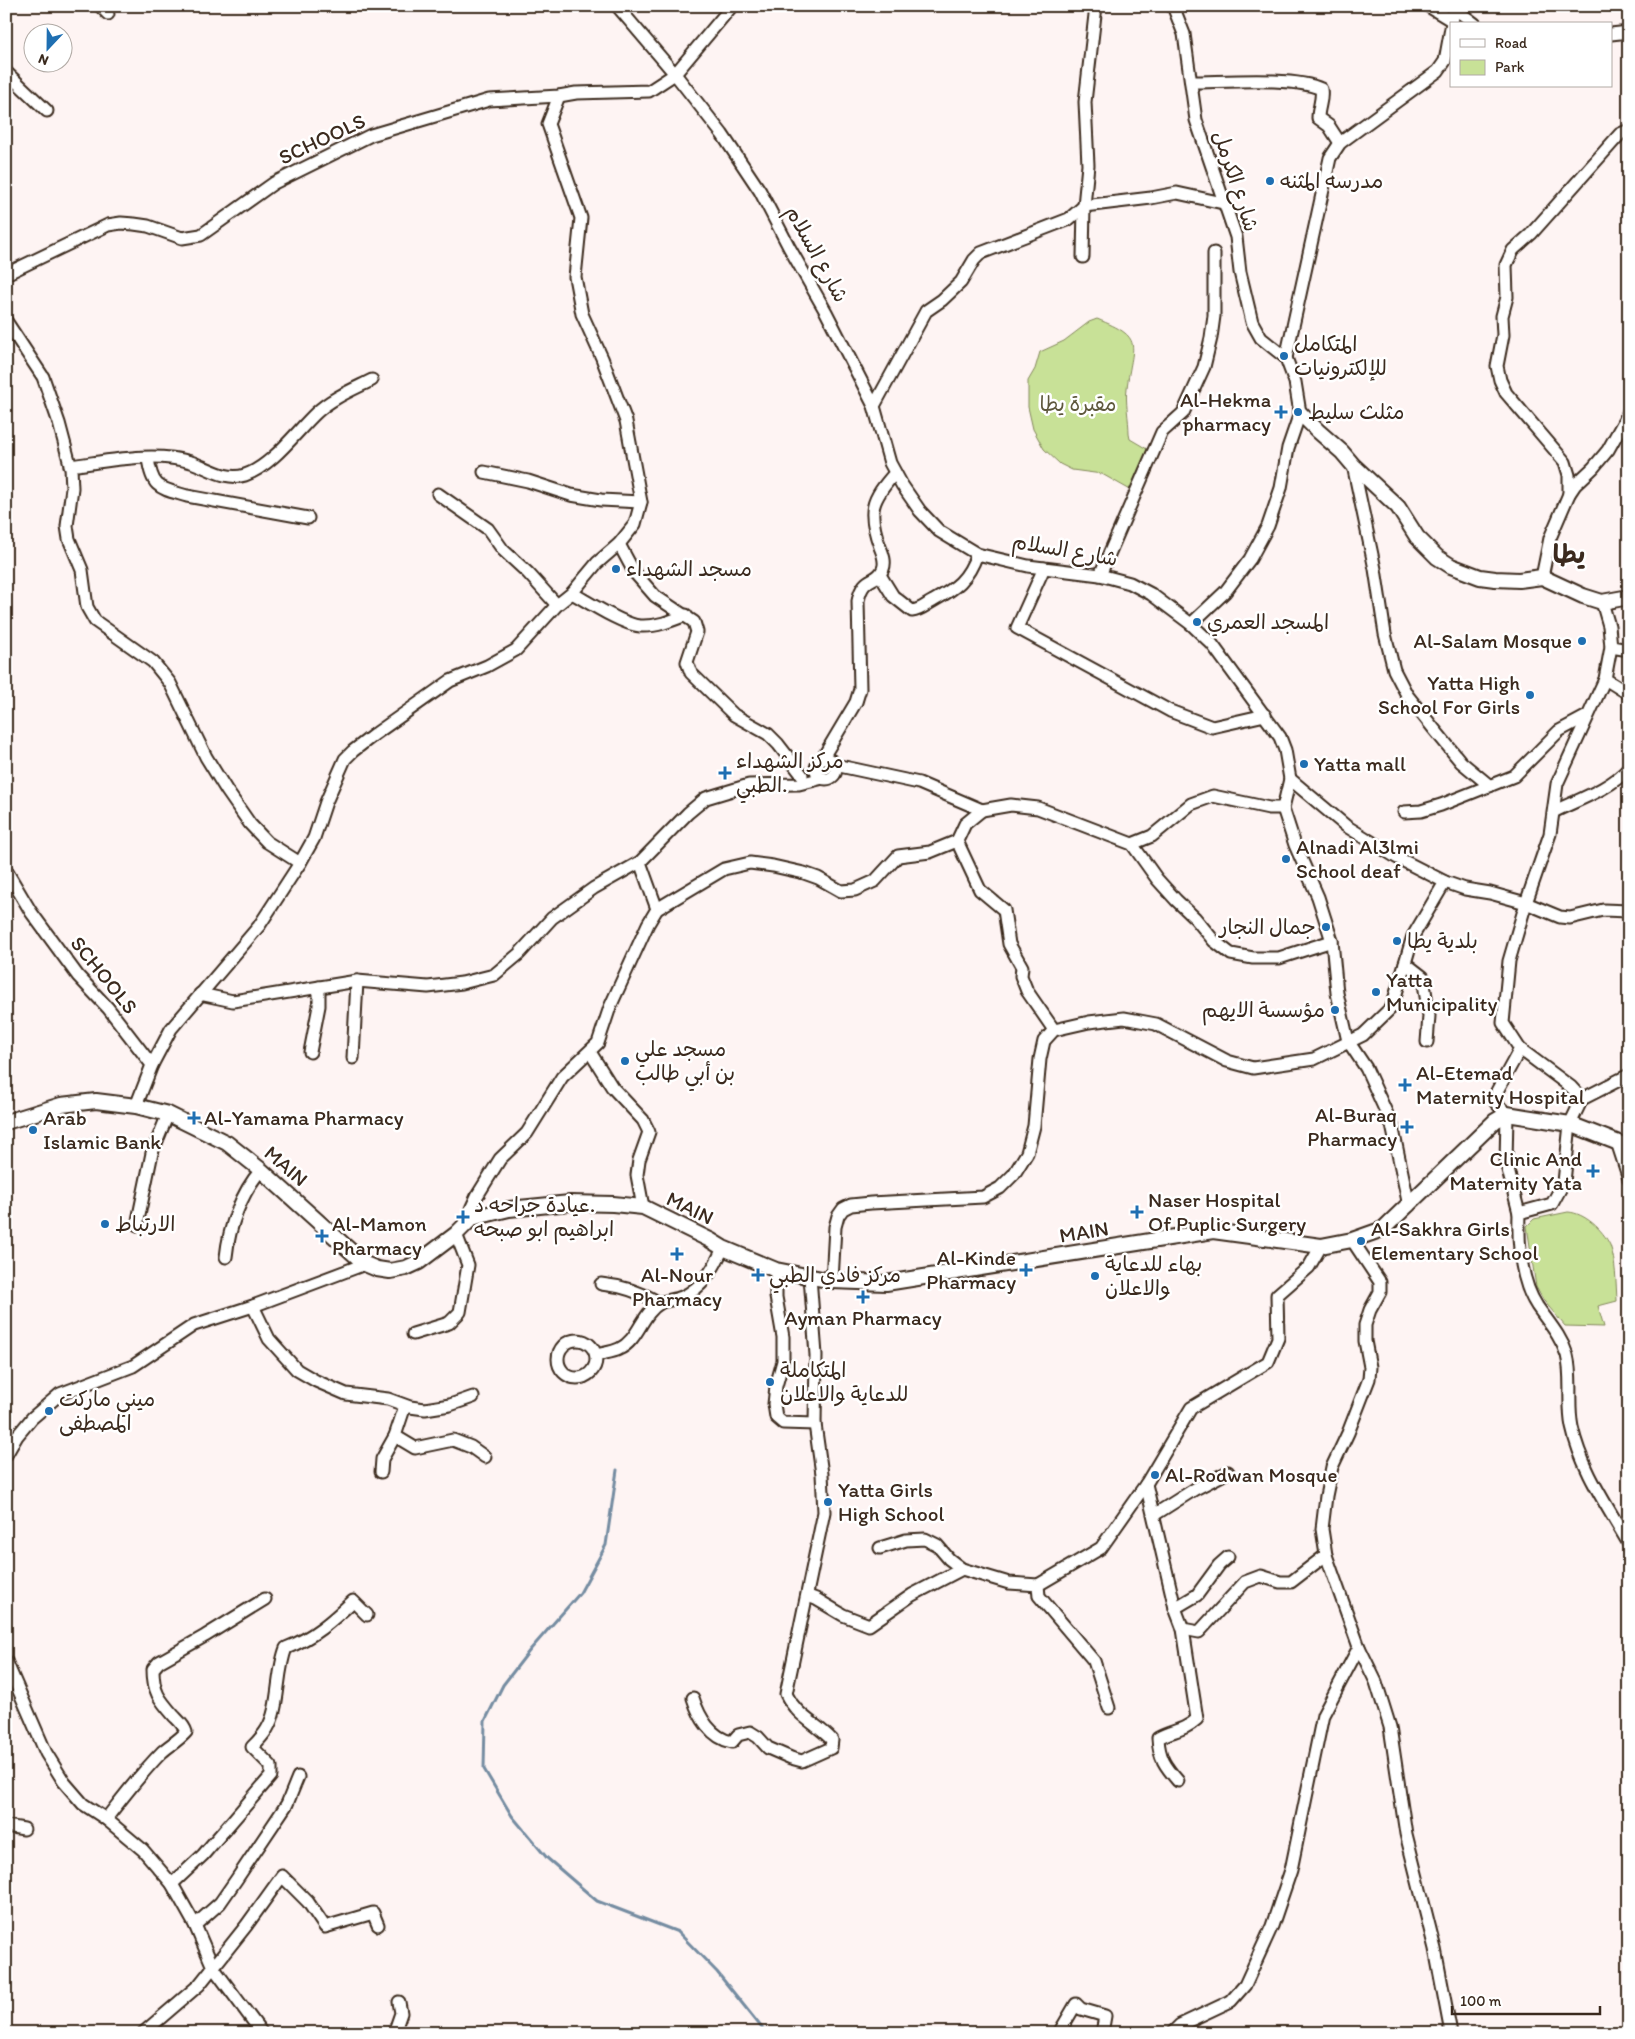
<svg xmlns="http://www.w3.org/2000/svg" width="1635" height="2039" viewBox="0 0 1635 2039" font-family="Itim,'Playpen Sans Arabic',sans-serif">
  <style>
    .green { fill: #c8e197; stroke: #82865a }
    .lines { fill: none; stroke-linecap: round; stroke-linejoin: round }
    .stream { stroke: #758ca1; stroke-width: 3 }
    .minor-casing { stroke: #3b2a1e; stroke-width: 15 }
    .major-casing { stroke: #3b2a1e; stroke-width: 18 }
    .minor { stroke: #fff; stroke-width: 11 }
    .major { stroke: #fff; stroke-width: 14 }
    .poi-dot { fill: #1f6fb2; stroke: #fff; stroke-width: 2 }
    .labels { text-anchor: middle; stroke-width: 5; stroke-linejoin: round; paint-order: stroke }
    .street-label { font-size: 21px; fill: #3b2a1e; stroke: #fff }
    .poi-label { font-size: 21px; fill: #3b2a1e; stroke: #fff; text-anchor: start }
    .park-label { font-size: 21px; fill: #5e583c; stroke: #fff }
    .district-label { font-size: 26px; font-weight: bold; fill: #3b2a1e; stroke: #fff }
  </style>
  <rect width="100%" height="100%" fill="#fef4f3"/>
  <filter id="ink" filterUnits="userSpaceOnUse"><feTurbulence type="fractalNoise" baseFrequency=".02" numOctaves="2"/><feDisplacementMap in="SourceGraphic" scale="10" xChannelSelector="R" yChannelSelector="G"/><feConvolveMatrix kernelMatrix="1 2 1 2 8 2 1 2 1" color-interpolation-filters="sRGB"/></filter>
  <g filter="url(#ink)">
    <g class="green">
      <path d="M1097 319C1146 338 1132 344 1127 388 1125 402 1129 419 1129 434L1130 439 1147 449V461L1134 492 1102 474 1072 470 1060 464 1044 449 1033 429 1028 407V381L1035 369 1040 352 1064 341 1089 322Z"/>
      <path d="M1568 1212C1585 1213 1603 1230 1610 1245 1616 1262 1616 1283 1617 1301L1598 1306 1604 1327 1565 1326 1544 1301 1536 1287 1527 1226 1534 1219Z"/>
    </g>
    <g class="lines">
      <polyline class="stream" points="617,1470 606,1545 580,1593 530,1650 503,1685 485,1721 484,1769 512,1816 547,1858 597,1901 678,1932 717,1972 766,2033"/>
      <g class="minor-casing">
        <g id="minor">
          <polyline points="100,6 108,14"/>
          <polyline points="617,6 675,74 722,134 760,191 789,247 826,312 874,406 890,463 902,485 920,511 939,531 977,554 1028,566 1100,575 1130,583 1151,594 1191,624 1212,644 1280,737 1285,750 1290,779 1283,808 1295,845 1318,897 1332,941 1337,993 1348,1041 1366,1068 1392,1125 1409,1206"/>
          <polyline points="1173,6 1184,34 1196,120 1236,237 1240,272 1252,322 1261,338 1286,358 1295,382 1300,413 1288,448 1281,488 1268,526 1250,559 1225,592 1191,624"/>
          <polyline points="1428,6 1451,20"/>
          <polyline points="1454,8 1475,24"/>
          <polyline points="1611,34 1629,32"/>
          <polyline points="6,72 47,111"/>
          <path d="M1191 82C1223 82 1295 76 1321 89 1323 100 1318 107 1318 118L1329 126 1340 143"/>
          <polyline points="1083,257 1084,206 1088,165 1085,102 1096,6"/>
          <polyline points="6,274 108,225 121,223 134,224 148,226 182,238 201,235 274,183 371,135 489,100 559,96 576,93 649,91 675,74 732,6"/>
          <polyline points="6,321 43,377 59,423 71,468 72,488 67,526 69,539 82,570 87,607 95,621 153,662 170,683 206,757 227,791 250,824 267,842 300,863"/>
          <polyline points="1286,358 1330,158 1340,143 1438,71 1445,61 1455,6"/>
          <polyline points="874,406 926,311 942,300 961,282 974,260 981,253 1069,219 1084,206 1151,198 1177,193 1223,203"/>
          <path d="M148 458C152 489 160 488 187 496L308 518"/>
          <polyline points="1353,465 1375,569 1385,634 1394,670 1407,695 1434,729 1461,762 1490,786"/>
          <path d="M70 466C109 461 153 451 191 462 209 468 226 481 245 475 272 466 296 432 316 413 332 398 352 390 372 380"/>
          <polyline points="484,472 528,481 571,495 601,500 641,502"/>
          <polyline points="438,494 488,529 503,550 528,573 557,605"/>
          <polyline points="1569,494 1569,475 1565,462 1506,393 1500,380 1497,366 1503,335 1502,316 1507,297 1506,265 1513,250 1531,234 1620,134 1629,130"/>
          <polyline points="619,544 634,572 655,596 694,622 697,632 687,662 691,673 734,715 768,734 778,744 802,775"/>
          <polyline points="1044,568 1017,628 1170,711 1212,727 1265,715"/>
          <path d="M880 575 893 596 912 611C921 610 925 605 933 601 956 588 968 580 977 554"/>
          <polyline points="1100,575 1162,432 1183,413 1204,367 1211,338 1214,316 1214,253"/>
          <polyline points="1542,577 1550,538 1569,494 1575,485 1593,468 1608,450 1627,416 1629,410"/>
          <path d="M572 593C588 602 623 625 640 626 656 627 671 621 686 615"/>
          <polyline points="1611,647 1629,650"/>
          <polyline points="1605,679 1629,694"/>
          <circle cx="826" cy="769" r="10"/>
          <path d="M822 759 856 702 860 689 858 601C863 574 877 584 883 569 886 562 883 554 880 547 867 511 871 500 895 473"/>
          <polyline points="835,765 919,783 982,810 1011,805 1038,808 1132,844 1157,879 1176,900 1195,918 1214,941 1231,954 1253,958 1279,958 1332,941"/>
          <polyline points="982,810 965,824 957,841 980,890 1004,910 1009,944 1022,967 1021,976 1027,991 1054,1030"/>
          <path d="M1555 811C1580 799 1610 789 1629 768"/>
          <polyline points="1404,812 1421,811 1441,805 1514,776 1559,731 1587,716"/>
          <polyline points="1132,844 1152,836 1191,804 1213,796 1269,808 1283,808"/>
          <polyline points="640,862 657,909"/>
          <polyline points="6,870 31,912 78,976 108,1008 152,1065 136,1106"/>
          <polyline points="1445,882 1465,889 1490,893 1526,903 1560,917 1570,918 1603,910 1629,911"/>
          <polyline points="1405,963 1423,977 1429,1016 1427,1042"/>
          <polyline points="200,994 233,1001 357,981 428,987 462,983 494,975 519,954 552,918 594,888 640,862 688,813 706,798 749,785 799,784 823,778"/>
          <polyline points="310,1052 319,1006 319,987"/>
          <polyline points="590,1052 612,1087 643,1120 649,1132 639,1160 637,1175 643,1207"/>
          <polyline points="353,1058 357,981"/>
          <polyline points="152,1065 171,1029 259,926 300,863 314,838 326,802 345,759 353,751 375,734 450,681 487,666 516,650 557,605 572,593 597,563 619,544 635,524 641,502 626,421 602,358 582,314 575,277 581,218 548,124 559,96"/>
          <path d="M1629 1075 1582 1099 1570 1124 1564 1182 1552 1204 1519 1213C1518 1243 1520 1280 1537 1306 1548 1322 1561 1336 1567 1355 1573 1378 1567 1403 1572 1427 1581 1469 1608 1507 1629 1544"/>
          <polyline points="1582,1099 1571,1087 1520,1049 1503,1023 1509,961 1526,903 1550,834 1557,784 1605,679 1611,647 1609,626 1602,602"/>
          <polyline points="1617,1142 1629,1179"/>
          <polyline points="1519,1213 1506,1162 1507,1114 1496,1103 1497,1091 1520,1049"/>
          <polyline points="472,1218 471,1209 477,1196 500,1159 527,1133 562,1077 598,1043 610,1007 648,924 657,909 724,869 750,863 773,866 804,873 818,878 841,891 855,890 875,881 898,856 930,852 957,841"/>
          <polyline points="137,1225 152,1153 168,1114"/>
          <path d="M226 1257C229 1227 241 1193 261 1170"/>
          <polyline points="776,1270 776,1297 783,1337 783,1361 776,1386 774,1404 776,1417 783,1423 815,1424"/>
          <polyline points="832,1281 835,1227 838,1216 843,1209 851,1205 871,1203 983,1197 1000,1188 1014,1174 1027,1153 1034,1126 1040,1059 1044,1041 1054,1030 1089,1022 1124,1018 1156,1024 1227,1061 1253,1068 1314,1059 1363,1035 1392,1007 1413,936 1445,882 1396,857 1346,826 1290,779"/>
          <path d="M601 1284C623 1286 641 1292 660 1303"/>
          <polyline points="253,1306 269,1339 297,1370 316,1381 346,1394 388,1399 410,1407 425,1409 450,1405 473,1397"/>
          <polyline points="413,1334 449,1323 460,1312 468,1265 456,1234"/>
          <circle cx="577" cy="1359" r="19"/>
          <path d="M597 1355C604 1353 613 1352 619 1349 639 1340 641 1314 660 1303 666 1300 675 1300 682 1297 703 1288 714 1268 723 1248"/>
          <polyline points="395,1436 415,1448 453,1440 471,1447 485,1457"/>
          <polyline points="6,1455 17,1436 32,1418 60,1394 133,1366 194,1325 253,1306 365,1264"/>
          <polyline points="381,1472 382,1459 395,1436 405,1406"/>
          <polyline points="1146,1484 1175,1608 1183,1629 1199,1632 1245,1582 1261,1576 1280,1582 1291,1582 1326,1555"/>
          <polyline points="1154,1515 1195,1489 1228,1472"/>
          <polyline points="880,1548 906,1540 925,1539 937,1545 949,1559 962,1569 1009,1583 1038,1585 1101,1548 1146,1484 1191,1408 1268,1362 1278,1338 1277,1295 1309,1267 1321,1246"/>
          <polyline points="1038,1585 1039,1596 1094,1661 1109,1708"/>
          <polyline points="808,1596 816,1599 843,1615 869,1625 912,1595 962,1569"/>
          <polyline points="1175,1608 1197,1595 1219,1565 1228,1557"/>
          <polyline points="1359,1647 1376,1682 1390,1727 1406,1834 1435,1949 1451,2033"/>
          <polyline points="6,1661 46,1753 64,1782 83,1804 106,1819 143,1850 172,1884 195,1925 213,1967 262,2033"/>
          <path d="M693 1698C699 1717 711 1738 732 1742L738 1735 750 1732 758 1737 768 1748 791 1758 802 1761 831 1748 832 1740C815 1722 797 1717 786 1694L824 1512 822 1474 815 1424 816 1355 810 1277"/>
          <path d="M1178 1781C1165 1766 1159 1758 1158 1738 1173 1730 1184 1731 1197 1719L1183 1629"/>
          <path d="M106 1819C124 1796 141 1773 162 1752 170 1745 179 1740 186 1732 184 1725 179 1721 174 1716 159 1699 153 1692 153 1669L159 1662 205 1636 265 1599"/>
          <polyline points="6,1826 24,1829"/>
          <path d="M172 1884 203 1855 271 1776V1766L252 1747C257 1742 263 1736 267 1729 280 1708 276 1673 286 1648 313 1638 333 1620 353 1601L367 1615"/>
          <polyline points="195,1925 220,1903 236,1880 287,1804 298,1777"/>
          <polyline points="143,2033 199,1985 246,1926 282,1876 308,1902 325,1927 373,1913 378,1925"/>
          <polyline points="394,2033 401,2013 399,2002"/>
          <polyline points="1059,2033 1076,2004 1081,2009 1105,2016 1102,2033"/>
          <polyline points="1172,2033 1180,2025 1231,2001 1245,1985 1272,1926 1291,1870 1323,1715 1359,1647 1326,1555 1322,1529 1326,1496 1332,1467 1348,1433 1369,1379 1370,1367 1365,1341 1365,1325 1370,1310 1380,1292 1380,1282 1352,1240"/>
        </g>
      </g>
      <g class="major-casing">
        <g id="major">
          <polyline points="1300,413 1318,431 1342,452 1353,465 1398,507 1417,537 1437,557 1451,566 1480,577 1495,579 1519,580 1542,577 1583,596 1602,602 1629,597"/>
          <polyline points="6,1122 61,1105 96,1101 136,1106 168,1114 227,1143 261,1170 365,1264 377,1269 390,1271 406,1268 419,1262 456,1234 472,1218 509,1209 570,1203 613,1204 643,1207 710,1240 723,1248 776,1270 832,1281 886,1283 1213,1231 1321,1246 1352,1240 1383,1229 1495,1121 1507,1114 1570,1124 1629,1147"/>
        </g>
      </g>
      <use href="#minor" class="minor"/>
      <use href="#major" class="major"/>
    </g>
  </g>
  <g class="poi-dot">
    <circle cx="1270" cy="181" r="5"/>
    <circle cx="1284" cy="356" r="5"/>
    <path d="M1278.5 404.5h5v5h5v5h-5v5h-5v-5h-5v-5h5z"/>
    <circle cx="1298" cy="412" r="5"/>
    <circle cx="616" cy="569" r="5"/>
    <circle cx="1197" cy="622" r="5"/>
    <circle cx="1582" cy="641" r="5"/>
    <circle cx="1530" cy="695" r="5"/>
    <circle cx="1304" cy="764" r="5"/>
    <path d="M722.5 765.5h5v5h5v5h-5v5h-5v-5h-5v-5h5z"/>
    <circle cx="1286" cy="859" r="5"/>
    <circle cx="1326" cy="927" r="5"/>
    <circle cx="1397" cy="941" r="5"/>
    <circle cx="1376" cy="992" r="5"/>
    <circle cx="1335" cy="1010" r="5"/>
    <circle cx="625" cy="1061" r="5"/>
    <path d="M1402.5 1077.5h5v5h5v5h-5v5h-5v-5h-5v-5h5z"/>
    <path d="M191.5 1110.5h5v5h5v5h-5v5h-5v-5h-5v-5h5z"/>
    <path d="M1404.5 1119.5h5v5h5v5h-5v5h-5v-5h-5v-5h5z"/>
    <circle cx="33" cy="1130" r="5"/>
    <path d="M1590.5 1163.5h5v5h5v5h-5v5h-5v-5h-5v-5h5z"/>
    <path d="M1134.5 1204.5h5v5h5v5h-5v5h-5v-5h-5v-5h5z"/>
    <path d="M460.5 1209.5h5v5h5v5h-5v5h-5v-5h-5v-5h5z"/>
    <circle cx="105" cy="1224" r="5"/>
    <path d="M319.5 1228.5h5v5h5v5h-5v5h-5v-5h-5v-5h5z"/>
    <circle cx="1361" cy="1241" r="5"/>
    <path d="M674.5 1246.5h5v5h5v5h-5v5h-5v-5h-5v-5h5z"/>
    <path d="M1023.5 1262.5h5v5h5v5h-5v5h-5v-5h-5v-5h5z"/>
    <path d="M755.5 1267.5h5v5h5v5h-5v5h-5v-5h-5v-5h5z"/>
    <circle cx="1095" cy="1276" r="5"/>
    <path d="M860.5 1289.5h5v5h5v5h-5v5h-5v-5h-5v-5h5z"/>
    <circle cx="770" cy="1382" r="5"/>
    <circle cx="49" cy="1411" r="5"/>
    <circle cx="1155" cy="1475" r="5"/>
    <circle cx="828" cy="1502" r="5"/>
  </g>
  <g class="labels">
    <g class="street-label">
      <text transform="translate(322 139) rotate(-25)" y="7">SCHOOLS</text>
      <text transform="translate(1236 181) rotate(72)" y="7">شارع الكرمل</text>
      <text transform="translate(817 254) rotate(61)" y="7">شارع السلام</text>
      <text transform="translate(1065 550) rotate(10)" y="7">شارع السلام</text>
      <text transform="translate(104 975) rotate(51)" y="7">SCHOOLS</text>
      <text transform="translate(286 1166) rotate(41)" y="7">MAIN</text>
      <text transform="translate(690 1208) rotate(26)" y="7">MAIN</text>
      <text transform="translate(1084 1232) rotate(-9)" y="7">MAIN</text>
    </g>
    <g class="poi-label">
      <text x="1280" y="188">مدرسه المثنه</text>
      <text x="1294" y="351">المتكامل<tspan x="1294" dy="24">للإلكترونيات</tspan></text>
      <text x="1271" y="407" text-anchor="end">Al-Hekma<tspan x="1271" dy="24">pharmacy</tspan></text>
      <text x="1308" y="419">مثلث سليط</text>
      <text x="626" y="576">مسجد الشهداء</text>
      <text x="1207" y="629">المسجد العمري</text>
      <text x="1572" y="648" text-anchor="end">Al-Salam Mosque</text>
      <text x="1520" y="690" text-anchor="end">Yatta High<tspan x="1520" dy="24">School For Girls</tspan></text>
      <text x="736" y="768">مركز الشهداء<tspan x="736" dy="24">الطبي.</tspan></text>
      <text x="1314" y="771">Yatta mall</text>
      <text x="1296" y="854">Alnadi Al3lmi<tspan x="1296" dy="24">School deaf</tspan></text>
      <text x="1316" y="934" text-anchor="end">جمال النجار</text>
      <text x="1407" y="948">بلدية يطا</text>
      <text x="1386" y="987">Yatta<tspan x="1386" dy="24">Municipality</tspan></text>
      <text x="1325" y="1017" text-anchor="end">مؤسسة الايهم</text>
      <text x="635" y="1056">مسجد علي<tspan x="635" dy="24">بن أبي طالب</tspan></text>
      <text x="1416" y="1080">Al-Etemad<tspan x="1416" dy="24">Maternity Hospital</tspan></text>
      <text x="1397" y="1122" text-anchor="end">Al-Buraq<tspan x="1397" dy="24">Pharmacy</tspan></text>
      <text x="43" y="1125">Arab<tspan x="43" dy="24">Islamic Bank</tspan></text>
      <text x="204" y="1125">Al-Yamama Pharmacy</text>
      <text x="1582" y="1166" text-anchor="end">Clinic And<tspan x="1582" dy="24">Maternity Yata</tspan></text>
      <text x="1148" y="1207">Naser Hospital<tspan x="1148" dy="24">Of Puplic Surgery</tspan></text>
      <text x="474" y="1212">عيادة جراحه د.<tspan x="474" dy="24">ابراهيم ابو صبحه</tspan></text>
      <text x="115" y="1231">الارتباط</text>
      <text x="332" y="1231">Al-Mamon<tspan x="332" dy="24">Pharmacy</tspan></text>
      <text x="1371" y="1236">Al-Sakhra Girls<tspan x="1371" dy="24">Elementary School</tspan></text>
      <text x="1016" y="1265" text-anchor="end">Al-Kinde<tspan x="1016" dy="24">Pharmacy</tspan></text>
      <text x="1105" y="1271">بهاء للدعاية<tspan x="1105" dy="24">والاعلان</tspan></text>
      <text x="677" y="1282" text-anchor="middle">Al-Nour<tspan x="677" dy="24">Pharmacy</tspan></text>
      <text x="769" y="1282">مركز فادي الطبي</text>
      <text x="863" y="1325" text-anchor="middle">Ayman Pharmacy</text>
      <text x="780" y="1377">المتكاملة<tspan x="780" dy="24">للدعاية والاعلان</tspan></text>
      <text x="59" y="1406">ميني ماركت<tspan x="59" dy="24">المصطفى</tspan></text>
      <text x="1165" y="1482">Al-Rodwan Mosque</text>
      <text x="838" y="1497">Yatta Girls<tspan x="838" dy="24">High School</tspan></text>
    </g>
    <g class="park-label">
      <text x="1078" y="411">مقبرة يطا</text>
    </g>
    <g class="district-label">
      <text x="1569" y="563">يطا</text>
    </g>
  </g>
  <rect width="1635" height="2039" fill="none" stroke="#fff" stroke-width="25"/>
  <rect x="12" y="12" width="1610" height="2014" fill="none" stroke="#3b2a1e" stroke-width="2" filter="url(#ink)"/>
  <rect x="1450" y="22" width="162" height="65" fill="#ffffff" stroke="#b1aaa5"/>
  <rect x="1460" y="39" width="25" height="8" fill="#ffffff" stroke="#b1aaa5"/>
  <text x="1495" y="48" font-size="15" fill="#3b2a1e">Road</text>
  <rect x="1460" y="60" width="25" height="15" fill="#c8e197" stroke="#b1aaa5"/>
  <text x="1495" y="72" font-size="15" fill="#3b2a1e">Park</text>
  <g transform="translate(48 48) rotate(202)"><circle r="24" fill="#ffffff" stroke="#b1aaa5"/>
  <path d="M0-4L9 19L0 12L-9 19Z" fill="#1f6fb2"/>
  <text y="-8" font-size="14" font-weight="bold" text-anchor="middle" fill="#3b2a1e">N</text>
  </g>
  <path d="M1452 2006v8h148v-8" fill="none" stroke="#3b2a1e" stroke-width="2.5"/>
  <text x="1460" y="2006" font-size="15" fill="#3b2a1e" stroke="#ffffff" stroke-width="4" paint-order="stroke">100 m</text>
</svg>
